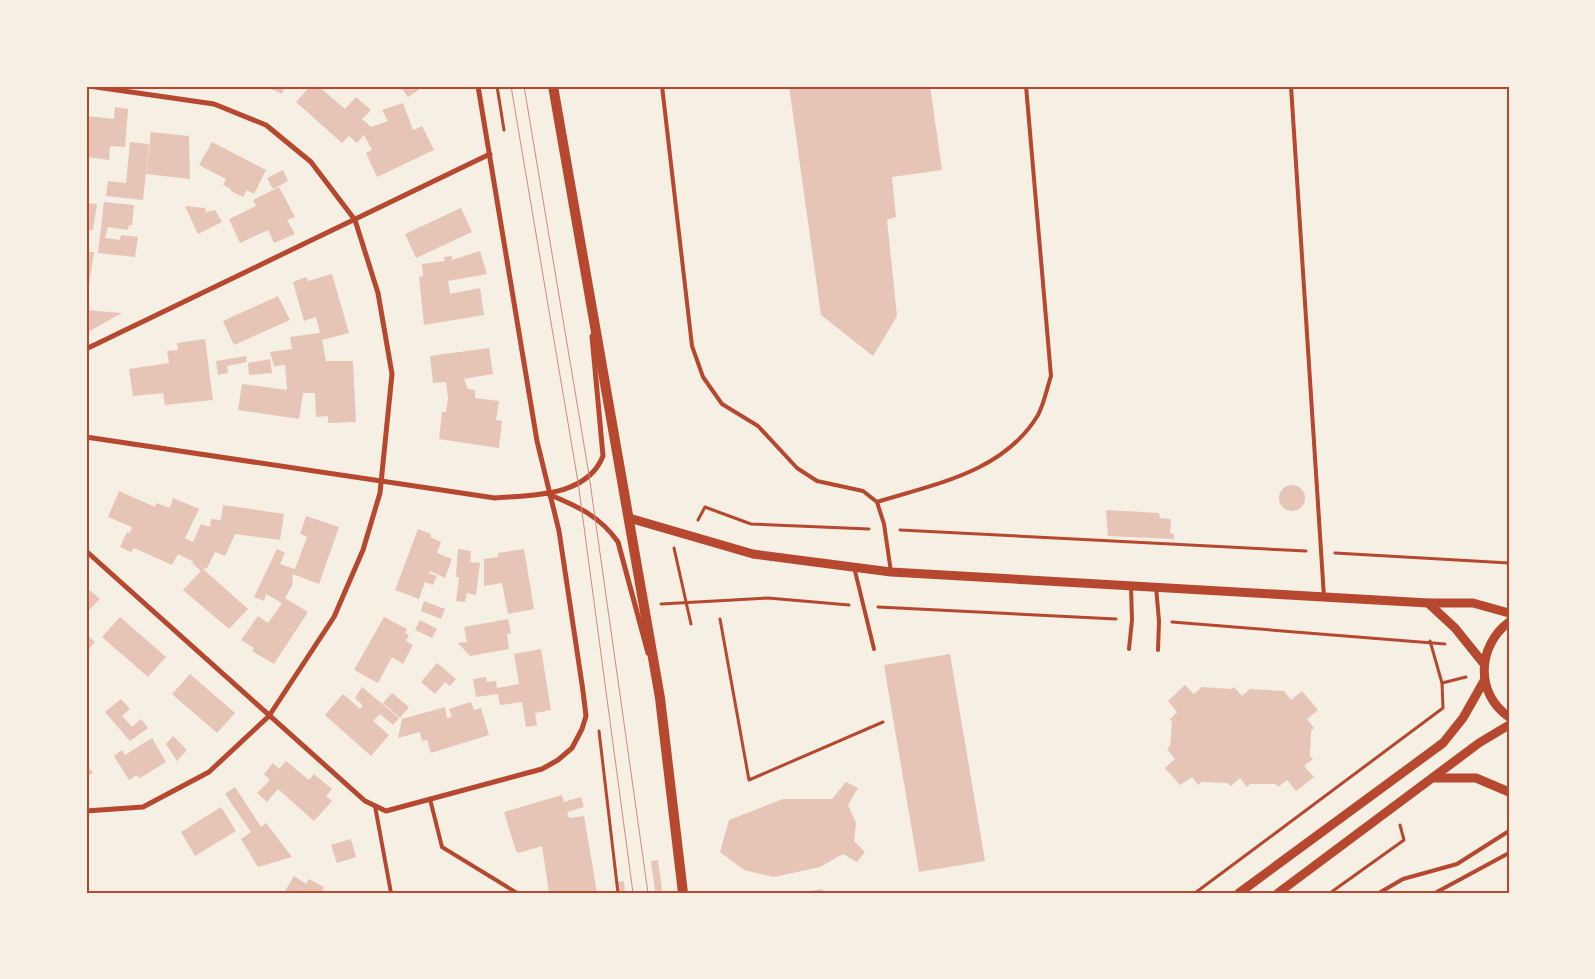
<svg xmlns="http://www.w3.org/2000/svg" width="1595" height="979" viewBox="0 0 1595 979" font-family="Montserrat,sans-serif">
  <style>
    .building { fill: #e6c5b7 }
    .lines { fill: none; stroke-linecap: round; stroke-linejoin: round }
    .path { stroke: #b5482f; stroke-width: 3 }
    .service { stroke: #b5482f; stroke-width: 4 }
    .minor { stroke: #b5482f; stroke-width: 5 }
    .tertiary { stroke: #b5482f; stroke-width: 9 }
    .secondary { stroke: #b5482f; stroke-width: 10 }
    .tram { stroke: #cf8b77; stroke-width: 1 }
    .neatline { fill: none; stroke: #b5482f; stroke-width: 2 }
  </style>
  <rect width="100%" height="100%" fill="#f6efe4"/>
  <g class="building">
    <polygon points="265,86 285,86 282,94"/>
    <polygon points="310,86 318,86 345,109 356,97 371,110 362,119 371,127 388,121 382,110 403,103 413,130 422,126 434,150 377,177 366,153 372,150 364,135 357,143 349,136 342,143 296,102"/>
    <polygon points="400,86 425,86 408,97"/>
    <polygon points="789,86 930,86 942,170 892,177 896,217 887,220 897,316 873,356 821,315"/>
    <polygon points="115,107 128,109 125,147 110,146 109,160 86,157 86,116 114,119"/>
    <polygon points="151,132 189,136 190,179 146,174"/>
    <polygon points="130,142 149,144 143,200 106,196 108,181 126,183"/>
    <polygon points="212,142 266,170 254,194 247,190 243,197 231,191 231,189 223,185 226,179 199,165"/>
    <polygon points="283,170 288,181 273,189 267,178"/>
    <polygon points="279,187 295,217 287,220 295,234 274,243 268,230 240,243 229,219 256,206 253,200"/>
    <polygon points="104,202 134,205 132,225 129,225 128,230 108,227 105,238 120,240 121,235 138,237 135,257 98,253"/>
    <polygon points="86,203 97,204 93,230 86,230"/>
    <polygon points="185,206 205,208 206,212 215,210 222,222 198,234"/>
    <polygon points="461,208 472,232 416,258 405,234"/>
    <polygon points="480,251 487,274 448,281 450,294 480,288 484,315 424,325 419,277 423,276 422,264 445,261 444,257 452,256 452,260"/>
    <polygon points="86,252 94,252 88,292 86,292"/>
    <polygon points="332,274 349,333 322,340 326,361 353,361 356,422 328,423 328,416 316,417 315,393 303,393 299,419 238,410 242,384 287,390 285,365 274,366 270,352 292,349 290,337 320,333 316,317 304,321 293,282 306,277 308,281"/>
    <polygon points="278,296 290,320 234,345 223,321"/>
    <polygon points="86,310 122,313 86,333"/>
    <polygon points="205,339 213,400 165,405 163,393 133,396 129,369 169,363 167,351 178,350 177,343"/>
    <polygon points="489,348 493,374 464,379 468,389 475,390 475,398 499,401 496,420 502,421 499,448 439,439 442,412 446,412 448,398 446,382 433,383 430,356"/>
    <polygon points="246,356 247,362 227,366 228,373 218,375 216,361"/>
    <polygon points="270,359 272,373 249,375 248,363"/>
    <circle cx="1292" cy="498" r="13"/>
    <polygon points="119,491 155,507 156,503 170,508 173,498 199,509 185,538 193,542 201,524 210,527 211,519 221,520 223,505 284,514 280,540 235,534 225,556 215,552 207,568 203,569 248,609 229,629 183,590 201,571 192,563 194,562 178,554 172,565 134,548 131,552 120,547 127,532 130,533 132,527 108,517"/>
    <polygon points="1106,510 1159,513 1160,518 1171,519 1170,533 1174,534 1174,539 1108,536"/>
    <polygon points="306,516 339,527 319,584 293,574 292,586 285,598 308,612 274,664 252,651 254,648 241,640 258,616 268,623 282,603 266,594 264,601 254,597 277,549 285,553 280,564 295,569 307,537 300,534"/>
    <polygon points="418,529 431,534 430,537 441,542 437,553 452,559 445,578 430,571 429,573 437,576 433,585 425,582 419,599 395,590"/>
    <polygon points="458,549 471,551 470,562 480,563 476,595 467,593 465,602 456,601 459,577 456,577"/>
    <polygon points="524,549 534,609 508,614 502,583 484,586 484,559 498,557 498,553"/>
    <polygon points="86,587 100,599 86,613"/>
    <polygon points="424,601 445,609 441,619 421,611"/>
    <polygon points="120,617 166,657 148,677 102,637"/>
    <polygon points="384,617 407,629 405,633 409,635 406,641 413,645 403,664 392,657 378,683 354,670"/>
    <polygon points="508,619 511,633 507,634 509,649 470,656 458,643 467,642 464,627"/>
    <polygon points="420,620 437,629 432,638 415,630"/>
    <polygon points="86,634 95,642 86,652"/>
    <polygon points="541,649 551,710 535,713 537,725 526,727 522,702 500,705 498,694 476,697 473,679 486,677 487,682 496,681 497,688 519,684 514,654"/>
    <polygon points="950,654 985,861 919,872 884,665"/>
    <polygon points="437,663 456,679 450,686 445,682 435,694 421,682"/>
    <polygon points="190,674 235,713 217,733 172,694"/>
    <polygon points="1185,685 1194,694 1202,687 1231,689 1234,687 1242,696 1250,689 1284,691 1291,700 1302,691 1318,710 1307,719 1314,728 1311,731 1310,756 1313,759 1304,766 1314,777 1296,791 1287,780 1278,787 1276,784 1250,784 1247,787 1240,778 1231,786 1227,783 1202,782 1198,785 1192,777 1180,785 1165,768 1175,759 1167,749 1170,746 1172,721 1169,720 1177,712 1168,701"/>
    <polygon points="362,687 399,718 393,725 380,714 373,721 389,735 371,756 325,715 343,694 360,709 363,706 355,698"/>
    <polygon points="392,693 409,707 400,718 383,703"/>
    <polygon points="121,699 130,709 122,716 132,727 141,719 148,728 130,741 105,712"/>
    <polygon points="471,702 474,710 481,708 489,735 431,753 427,740 422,741 420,732 398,738 402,719 445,707 447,718 452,717 449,709"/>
    <polygon points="173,736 187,750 177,761 166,744"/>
    <polygon points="152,738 166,762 140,778 137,775 129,780 114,756 122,750 125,755"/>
    <polygon points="286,761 309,780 314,774 332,789 326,796 332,801 314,821 278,789 267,802 257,793 270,780 264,774 273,763 279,769"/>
    <polygon points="86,764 93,773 86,777"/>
    <polygon points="846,782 858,788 848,805 856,823 854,841 865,852 857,862 843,854 820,867 774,877 744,870 720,852 729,820 783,799 832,799"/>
    <polygon points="235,787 261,827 266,823 292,857 258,867 241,839 251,832 225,794"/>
    <polygon points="562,795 564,802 581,797 584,807 567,812 569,818 584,816 597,893 549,893 542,846 519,853 516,851 504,812"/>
    <polygon points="221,807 236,831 195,856 181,832"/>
    <polygon points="351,839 356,857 337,863 331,845"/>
    <polygon points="658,860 662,891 655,892 651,861"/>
    <polygon points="294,876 306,884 309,879 324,887 322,893 284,893"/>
    <polygon points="624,881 625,893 619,893 617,882"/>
    <polygon points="823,889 823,893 805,893 805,892"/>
  </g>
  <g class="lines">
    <g class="path">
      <polyline points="497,86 504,130"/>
      <polyline points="698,520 705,507 751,524 869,529"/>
      <polyline points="900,530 1306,551"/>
      <polyline points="674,548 691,624"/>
      <polyline points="1335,553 1509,563"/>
      <polyline points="661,604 768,598 849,605"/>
      <polyline points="878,607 1116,619"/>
      <polyline points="720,619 749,780 883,722"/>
      <polyline points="1172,622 1445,644"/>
      <polyline points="1442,683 1466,677"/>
      <polyline points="599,731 618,893"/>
      <polyline points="1195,893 1443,708 1442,683 1430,641"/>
      <polyline points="1330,893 1404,840 1400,825"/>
    </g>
    <g class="service">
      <polyline points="662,86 692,346 703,377 722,404 758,426 797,468 817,481 863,491 877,502 884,524 891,572"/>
      <polyline points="1291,86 1324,597"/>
      <path d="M877 502C935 484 1004 472 1038 415 1044 404 1047 388 1051 376L1026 86"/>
      <polyline points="854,567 874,649"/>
      <polyline points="1156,587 1159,621 1158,650"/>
      <polyline points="1129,649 1132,620 1131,586"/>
      <polyline points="430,799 442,847 517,893"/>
      <polyline points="375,806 391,893"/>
      <polyline points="1379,893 1403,879 1457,864 1509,831"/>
      <polyline points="1435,893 1509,853"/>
    </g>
    <g class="minor">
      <polyline points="86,349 490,154"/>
      <path d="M86 437 495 498C532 495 587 497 603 456L592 336"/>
      <path d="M548 494C577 506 600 516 618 542L648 653"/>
      <polyline points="86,551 365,801 386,811 542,769 558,760 572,748 582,729 586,716 583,691 559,531 537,441 478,86"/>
      <polyline points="86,811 143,807 209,772 269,716 334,617 363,550 380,493 392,374 378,293 355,220 311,162 266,125 214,104 89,86"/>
    </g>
    <g class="tertiary">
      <polyline points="629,518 753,554 891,572 1428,603 1473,603 1509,613"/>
      <polyline points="1428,603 1455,628 1484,664"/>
      <path d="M1509 622C1477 646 1475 694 1509 717"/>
      <polyline points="1434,778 1476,778 1509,792"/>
      <polyline points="1239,893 1443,743 1463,718 1484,681"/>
      <polyline points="1278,893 1479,743 1509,725"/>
    </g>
    <polyline class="secondary" points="553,86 660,698 683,893"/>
    <g class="tram">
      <polyline points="511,86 578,482 633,893"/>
      <polyline points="524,86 589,475 648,893"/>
    </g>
  </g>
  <rect width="1595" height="979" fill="none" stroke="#f6efe4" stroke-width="175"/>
  <rect x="88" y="88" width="1420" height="804" class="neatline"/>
</svg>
